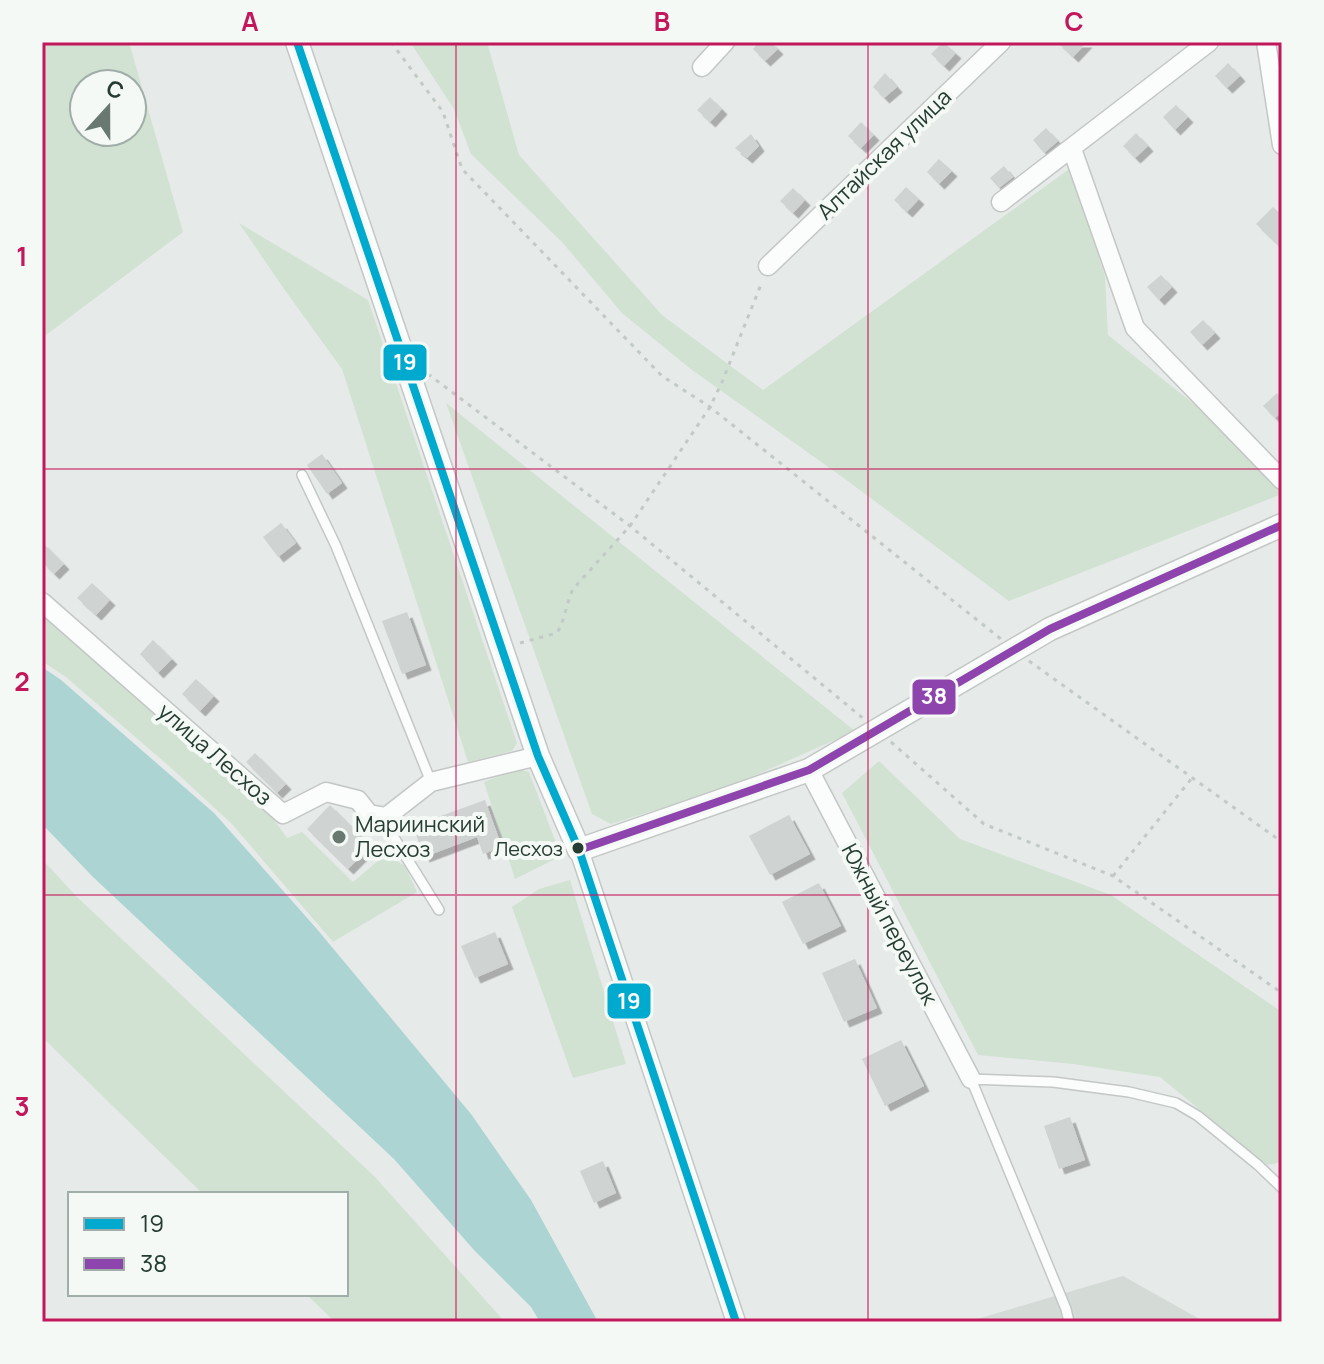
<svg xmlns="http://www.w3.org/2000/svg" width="1324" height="1364" viewBox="0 0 1324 1364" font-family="Manrope,sans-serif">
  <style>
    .built { fill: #d4dbd7 }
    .green { fill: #d1e2d3; fill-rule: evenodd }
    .water { fill: #abd4d2 }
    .building { fill: #cfd3d1; filter: url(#shadow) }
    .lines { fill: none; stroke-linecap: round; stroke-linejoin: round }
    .service-casing { stroke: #c3c7c5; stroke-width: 12 }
    .minor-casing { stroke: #c3c7c5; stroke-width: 21 }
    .tertiary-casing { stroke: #c3c7c5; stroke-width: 25 }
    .path { stroke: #c2cac6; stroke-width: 3; stroke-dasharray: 4 6; stroke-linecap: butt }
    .service { stroke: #fbfcfc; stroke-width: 9 }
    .minor { stroke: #fbfcfc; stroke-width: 18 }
    .tertiary { stroke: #fbfcfc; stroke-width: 22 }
    .bus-1-casing { stroke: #f4f9f6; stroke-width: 14 }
    .bus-2-casing { stroke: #f4f9f6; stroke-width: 14 }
    .bus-1 { stroke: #00a9ce; stroke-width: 8 }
    .bus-2 { stroke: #8e44ad; stroke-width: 8 }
    .grid { fill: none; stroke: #c2185b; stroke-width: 2; stroke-opacity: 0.55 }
    .poi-dot { fill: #697972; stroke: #f4f9f6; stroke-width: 3 }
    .bus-dot { fill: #253c32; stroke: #f4f9f6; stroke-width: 3 }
    .labels { text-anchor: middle; stroke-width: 8; stroke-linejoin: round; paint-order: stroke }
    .bus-label { font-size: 20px; fill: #253c32; stroke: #f4f9f6; text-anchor: end }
    .street-label { font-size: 22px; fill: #253c32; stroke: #f4f9f6 }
    .poi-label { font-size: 22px; fill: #253c32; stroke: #f4f9f6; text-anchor: start }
    .line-badge { stroke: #f4f9f6; stroke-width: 3 }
    .badge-label { font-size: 22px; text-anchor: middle; font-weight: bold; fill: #fff }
    .neatline { fill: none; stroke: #c2185b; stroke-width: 3 }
    .grid-label { font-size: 26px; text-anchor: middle; font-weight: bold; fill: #c2185b }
  </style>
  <defs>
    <filter id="shadow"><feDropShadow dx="5.5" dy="5.5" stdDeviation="0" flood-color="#0004"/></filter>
  </defs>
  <rect width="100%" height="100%" fill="#e6eae8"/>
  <polygon class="built" points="1123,1276 1205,1322 967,1322"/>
  <g class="green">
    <path d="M42 42H129L183 232 42 338ZM132 84V132H84V84Z"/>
    <polygon points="410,42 487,42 519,155 662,315 763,390 1072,167 1105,277 1108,335 1282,475 1282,494 1009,601 845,479 692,370 622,313 562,242 471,154 454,109"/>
    <polygon points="239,223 368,300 517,743 512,751 468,762 342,369 284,289"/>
    <polygon points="446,403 855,731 729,787 611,824 592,814"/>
    <polygon points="42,612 272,817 287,838 302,832 353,882 386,854 405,866 417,892 333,942 232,824 169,766 66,677 42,661"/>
    <polygon points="879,761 960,839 1111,895 1282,1012 1282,1162 1267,1165 1160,1077 1073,1064 978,1055 842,793"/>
    <polygon points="518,769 529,772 561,856 515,879 484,782"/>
    <polygon points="42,859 76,896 375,1177 505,1322 335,1322 306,1294 346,1294 346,1194 203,1194 42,1037"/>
    <polygon points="570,880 626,1064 573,1078 512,907 539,889"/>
  </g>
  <polygon class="water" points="42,667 61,680 214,813 316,928 471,1114 531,1200 598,1322 540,1322 531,1307 474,1250 394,1159 93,877 42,824"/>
  <g class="building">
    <polygon points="759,42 771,42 778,49 765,61 753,49"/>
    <polygon points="943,42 956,53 944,66 931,54"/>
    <polygon points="1057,42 1087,42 1073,57"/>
    <polygon points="1228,63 1240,76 1227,88 1215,76"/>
    <polygon points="885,73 897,87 884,98 873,87"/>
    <polygon points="710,97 722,109 710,122 697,110"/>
    <polygon points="1176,105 1188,117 1175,130 1163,117"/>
    <polygon points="861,122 874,135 861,148 848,136"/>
    <polygon points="1046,128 1058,141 1044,153 1033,140"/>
    <polygon points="1136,133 1148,146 1135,158 1123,146"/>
    <polygon points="751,134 759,146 747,158 735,148"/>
    <polygon points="939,159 952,171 939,184 927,172"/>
    <polygon points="1004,166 1013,177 999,188 990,178"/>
    <polygon points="906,187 919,199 907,212 894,200"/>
    <polygon points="793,188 805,200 793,213 780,201"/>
    <polygon points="1273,207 1282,215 1282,249 1256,224"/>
    <polygon points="1161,275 1172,287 1159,300 1147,287"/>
    <polygon points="1203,320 1215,333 1202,345 1190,332"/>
    <polygon points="1277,393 1282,399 1282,412 1275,418 1263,406"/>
    <polygon points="322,454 342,483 327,494 307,465"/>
    <polygon points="281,523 296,543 278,557 263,537"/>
    <polygon points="42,542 64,564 54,574 42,562"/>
    <polygon points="92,583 110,600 96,615 77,598"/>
    <polygon points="407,612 426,665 402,674 382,621"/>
    <polygon points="153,640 172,659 158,673 140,654"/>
    <polygon points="196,679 214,696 200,711 182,694"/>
    <polygon points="255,753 286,784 277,793 246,762"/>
    <polygon points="485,800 502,847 483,854 477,837 424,857 413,826"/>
    <polygon points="330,805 371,846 348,869 307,829"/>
    <polygon points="789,815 810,854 770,875 749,836"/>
    <polygon points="819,883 841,926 803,944 782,902"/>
    <polygon points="495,932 508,964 475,978 461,946"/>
    <polygon points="855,959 877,1008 844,1022 822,973"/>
    <polygon points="901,1040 924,1086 885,1106 862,1059"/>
    <polygon points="1070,1117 1085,1160 1059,1169 1044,1126"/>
    <polygon points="603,1161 616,1193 594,1203 580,1171"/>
  </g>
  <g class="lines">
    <g class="service-casing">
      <g id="service">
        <polyline points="302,475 336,546 431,782"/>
        <polyline points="386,817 393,836 439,910"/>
        <polyline points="1069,1322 1066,1309 971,1079 1053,1082 1129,1092 1176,1103 1198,1116 1258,1165 1282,1188"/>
      </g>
    </g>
    <g class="minor-casing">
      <g id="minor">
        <polyline points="1266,42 1282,145"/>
        <polyline points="702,67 725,42"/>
        <polyline points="1072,149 1135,328 1282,480"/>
        <polyline points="1001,202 1209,42"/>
        <polyline points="768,266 1001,42"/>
        <polyline points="42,602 283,814 326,792 358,800 369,814 386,817 431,782 538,756"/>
        <polyline points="809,770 971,1079"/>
        <polyline points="579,850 736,1322"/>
      </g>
    </g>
    <g class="tertiary-casing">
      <polyline id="tertiary" points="297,42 538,756 579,850 809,770 1050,629 1282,525"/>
    </g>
    <g class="path">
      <polyline points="391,42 443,112 462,169 662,376 710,407 1001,639"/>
      <polyline points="428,374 630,526 864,719"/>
      <path d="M520 643 557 633C565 620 566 604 573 589L630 526 710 407 722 382 762 282"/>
      <polyline points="1029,661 1282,842"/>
      <polyline points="891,742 984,824 1113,876 1282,993"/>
      <polyline points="1113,876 1192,778"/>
    </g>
    <use href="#service" class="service"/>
    <use href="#minor" class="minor"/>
    <use href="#tertiary" class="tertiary"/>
    <g class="bus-1-casing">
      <polyline id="bus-1" points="297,42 538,756 579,850 736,1322"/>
    </g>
    <g class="bus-2-casing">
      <polyline id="bus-2" points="579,850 809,770 1050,629 1282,525"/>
    </g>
    <use href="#bus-1" class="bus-1"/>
    <use href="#bus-2" class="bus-2"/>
  </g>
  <path class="grid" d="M456 42V1322M868 42V1322M42 469H1282M42 895H1282"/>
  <circle class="poi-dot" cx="339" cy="837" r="8"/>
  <circle class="bus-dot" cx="578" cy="848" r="7"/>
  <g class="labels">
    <g class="bus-label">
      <text x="563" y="856">Лесхоз</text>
    </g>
    <g class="street-label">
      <text transform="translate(884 154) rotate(-44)" y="8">Алтайская улица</text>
      <text transform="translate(215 754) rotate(41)" y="8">улица Лесхоз</text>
      <text transform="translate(890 924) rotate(62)" y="8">Южный переулок</text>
    </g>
    <g class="poi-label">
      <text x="355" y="832">Мариинский<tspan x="355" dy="25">Лесхоз</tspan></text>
    </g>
  </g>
  <g class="line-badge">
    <rect x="382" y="343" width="46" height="39" rx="8" fill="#00a9ce"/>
    <rect x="911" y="678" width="46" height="38" rx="8" fill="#8e44ad"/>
    <rect x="606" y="982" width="46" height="38" rx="8" fill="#00a9ce"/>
  </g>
  <g class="badge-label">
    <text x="405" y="370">19</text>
    <text x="934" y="704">38</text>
    <text x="629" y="1009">19</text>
  </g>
  <rect width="1324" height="1364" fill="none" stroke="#f4f9f6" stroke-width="88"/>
  <rect x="68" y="1192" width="280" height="104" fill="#f4f9f6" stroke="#a1ada8" stroke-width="2"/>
  <rect x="84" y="1218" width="40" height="12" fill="#00a9ce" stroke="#a1ada8" stroke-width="2"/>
  <text x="140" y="1232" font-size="24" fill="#253c32">19</text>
  <rect x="84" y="1258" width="40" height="12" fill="#8e44ad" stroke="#a1ada8" stroke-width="2"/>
  <text x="140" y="1272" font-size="24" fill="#253c32">38</text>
  <g transform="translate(108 108) rotate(21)"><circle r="38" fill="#f4f9f6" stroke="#a1ada8" stroke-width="2"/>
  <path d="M0-6L14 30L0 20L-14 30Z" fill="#697972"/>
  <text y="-12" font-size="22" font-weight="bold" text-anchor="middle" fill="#253c32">С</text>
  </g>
  <rect x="44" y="44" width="1236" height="1276" class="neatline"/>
  <g class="grid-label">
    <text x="250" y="31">A</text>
    <text x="662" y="31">B</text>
    <text x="1074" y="31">C</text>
    <text x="22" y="266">1</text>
    <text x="22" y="691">2</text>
    <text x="22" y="1116">3</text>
  </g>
</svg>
